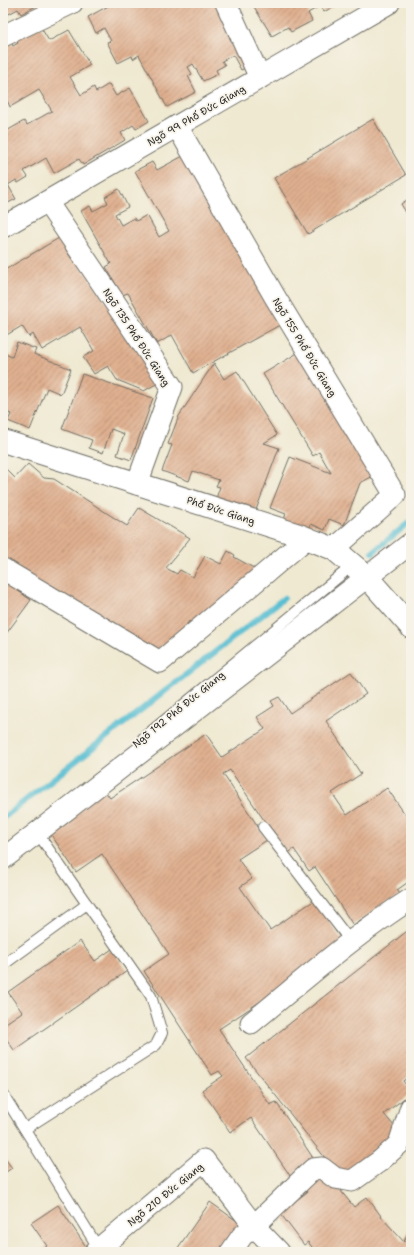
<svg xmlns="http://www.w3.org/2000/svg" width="414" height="1255" viewBox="0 0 414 1255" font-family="'Shantell Sans',sans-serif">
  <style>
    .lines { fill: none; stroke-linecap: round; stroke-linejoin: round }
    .stream { stroke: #54bdd1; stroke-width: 6 }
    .building { fill: url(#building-hatch) }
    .service-casing { stroke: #706e65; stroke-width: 12 }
    .minor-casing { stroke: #706e65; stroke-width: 23 }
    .tertiary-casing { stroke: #706e65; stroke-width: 24 }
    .service { stroke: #fff; stroke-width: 10 }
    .minor { stroke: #fff; stroke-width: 21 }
    .tertiary { stroke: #fff; stroke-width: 22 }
    .labels { text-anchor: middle; stroke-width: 3.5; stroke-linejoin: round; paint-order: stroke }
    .street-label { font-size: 10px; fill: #2b2b2b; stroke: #f7f3e8 }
  </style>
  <defs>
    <pattern id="building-hatch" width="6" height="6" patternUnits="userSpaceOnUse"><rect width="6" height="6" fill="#e0b090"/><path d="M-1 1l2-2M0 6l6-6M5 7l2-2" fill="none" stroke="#b68f76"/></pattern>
  </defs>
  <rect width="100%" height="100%" fill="#f7f3e8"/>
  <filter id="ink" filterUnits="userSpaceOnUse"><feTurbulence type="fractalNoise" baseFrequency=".025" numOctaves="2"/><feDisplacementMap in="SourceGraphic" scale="8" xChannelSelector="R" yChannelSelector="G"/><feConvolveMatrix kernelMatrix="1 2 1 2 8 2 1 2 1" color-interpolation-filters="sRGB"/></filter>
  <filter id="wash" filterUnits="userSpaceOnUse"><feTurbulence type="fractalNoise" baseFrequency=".012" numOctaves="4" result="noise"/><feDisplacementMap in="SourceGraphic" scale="16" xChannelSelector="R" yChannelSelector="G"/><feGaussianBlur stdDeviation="0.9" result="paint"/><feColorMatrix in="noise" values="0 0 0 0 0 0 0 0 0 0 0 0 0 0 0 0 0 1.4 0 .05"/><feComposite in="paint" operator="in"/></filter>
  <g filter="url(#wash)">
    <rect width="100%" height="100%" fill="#efe9d1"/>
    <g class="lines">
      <g class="stream">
        <polyline points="373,552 411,521"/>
        <polyline points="3,818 284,598"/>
      </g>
    </g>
    <g id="blocks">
      <g class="building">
        <polygon points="3,3 35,3 36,6 21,14 18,9 3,17"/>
        <polygon points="109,3 220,3 252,65 241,70 233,55 222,61 225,65 216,70 218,74 203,81 193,64 188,67 192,74 188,76 196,92 167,107 139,55 133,59 132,56 118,63 107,42 111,41 104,28 96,33 88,17 110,5"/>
        <polygon points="248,3 339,3 324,12 320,6 308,13 312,21 291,32 288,27 272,36 253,5 250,7"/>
        <polygon points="40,26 49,41 69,30 90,65 70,77 81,95 94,87 96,92 109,84 116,96 130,88 149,121 136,129 133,125 121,133 125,140 83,165 79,159 54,173 46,158 24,171 28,177 18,183 16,180 8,185 16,199 6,204 3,198 3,133 24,121 27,125 52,111 39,90 10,107 7,100 3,102 3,47 11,42 13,46 18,43 13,34"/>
        <polygon points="373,119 406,175 308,234 274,178"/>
        <polygon points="183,156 287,321 193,373 172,335 157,344 128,293 122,295 106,267 111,264 81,211 90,206 93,211 108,203 105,197 119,189 128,207 115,214 121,225 134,218 136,221 147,215 159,237 169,231 135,171 152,162 157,170"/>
        <polygon points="411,197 411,221 401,204"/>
        <polygon points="59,238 73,261 76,260 163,380 144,391 117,380 108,366 94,374 83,357 94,351 80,327 42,350 33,334 29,337 22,326 3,337 3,271"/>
        <polygon points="17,342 36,349 34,354 71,369 61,394 47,388 30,430 8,421 11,414 3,411 3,353 12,357"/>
        <polygon points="304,349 379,473 360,483 344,525 329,519 325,530 311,524 308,532 281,527 286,514 270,508 290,457 331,473 319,452 313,456 263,374"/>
        <polygon points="214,363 224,379 237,371 277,435 264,443 279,448 256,510 240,504 237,513 214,504 220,487 216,486 219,480 193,471 189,481 162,471 172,445 168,444 179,416"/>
        <polygon points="82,374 153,398 131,460 117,455 124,434 111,429 103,453 89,448 92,440 62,429"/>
        <polygon points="28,464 44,478 54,479 127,526 139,508 190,538 166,568 177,574 180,570 193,577 205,556 221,564 228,551 235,555 234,557 259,571 197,626 189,621 171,648 159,659 3,567 3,466 15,478"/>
        <polygon points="3,580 31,600 3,638"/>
        <polygon points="351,672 366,694 326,721 361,774 332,793 347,815 387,788 411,823 411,880 397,890 400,894 353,925 315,867 309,871 294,849 287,854 230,770 223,774 267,840 238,859 252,879 240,887 270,930 315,900 345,945 219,1029 270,1105 276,1102 317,1164 293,1180 251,1118 230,1132 202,1090 223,1076 219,1071 212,1075 144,971 169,954 102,854 76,872 46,827 102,787 110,798 206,734 222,757 265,729 257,717 274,706 271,701 279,697 290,713"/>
        <polygon points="411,928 411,1036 410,1037 411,1039 411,1075 403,1081 411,1091 411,1093 384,1114 399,1132 341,1178 246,1058"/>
        <polygon points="80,941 95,961 112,949 127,971 14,1050 3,1034 3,1025 22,1012 8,992"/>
        <polygon points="3,1156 12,1168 3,1174"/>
        <polygon points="325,1172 354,1207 367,1197 384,1220 404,1242 411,1224 411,1252 316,1252 308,1242 304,1245 280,1213 307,1192 304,1187"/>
        <polygon points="210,1202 241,1224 222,1252 175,1252"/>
        <polygon points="58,1205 87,1248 81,1252 39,1252 47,1246 31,1223"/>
      </g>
    </g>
  </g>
  <g filter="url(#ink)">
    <use href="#blocks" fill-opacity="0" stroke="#706e65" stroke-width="1"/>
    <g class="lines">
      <g class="service-casing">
        <g id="service">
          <polyline points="143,738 353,565"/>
          <polyline points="263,827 351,942"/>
          <polyline points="3,965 87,904"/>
          <polyline points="3,1094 99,1249"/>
          <polyline points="25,1129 156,1045 162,1033 151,996 36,831"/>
        </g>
      </g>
      <g class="minor-casing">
        <g id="minor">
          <polyline points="226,3 260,78"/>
          <polyline points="3,36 72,3"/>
          <polyline points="177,126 275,297 395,495 334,549"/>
          <polyline points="47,202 172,387 137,484"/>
          <polyline points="3,227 389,3"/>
          <polyline points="3,569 160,662 307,538"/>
          <polyline points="3,859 411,543"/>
          <path d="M251 1023C303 981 354 935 411 899"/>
          <polyline points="95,1252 204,1160 254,1226 313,1169 322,1168 335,1178 352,1181 380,1161 399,1144 411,1107"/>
          <polyline points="231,1252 242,1236 254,1226 279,1252"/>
        </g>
      </g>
      <g class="tertiary-casing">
        <polyline id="tertiary" points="3,441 299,535 334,549 367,577 411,627"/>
      </g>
      <use href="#service" class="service"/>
      <use href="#minor" class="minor"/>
      <use href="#tertiary" class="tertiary"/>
    </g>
  </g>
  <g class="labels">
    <g class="street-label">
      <text transform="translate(196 115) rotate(-30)" y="4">Ngõ 99 Phố Đức Giang</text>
      <text transform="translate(137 337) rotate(57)" y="4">Ngõ 135 Phố Đức Giang</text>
      <text transform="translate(305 347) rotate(59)" y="4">Ngõ 155 Phố Đức Giang</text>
      <text transform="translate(221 510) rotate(18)" y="4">Phố Đức Giang</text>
      <text transform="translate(178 709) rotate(-39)" y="4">Ngõ 192 Phố Đức Giang</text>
      <text transform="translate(165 1194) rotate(-39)" y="4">Ngõ 210 Đức Giang</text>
    </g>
  </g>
  <rect width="414" height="1255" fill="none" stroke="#f7f3e8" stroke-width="16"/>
</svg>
